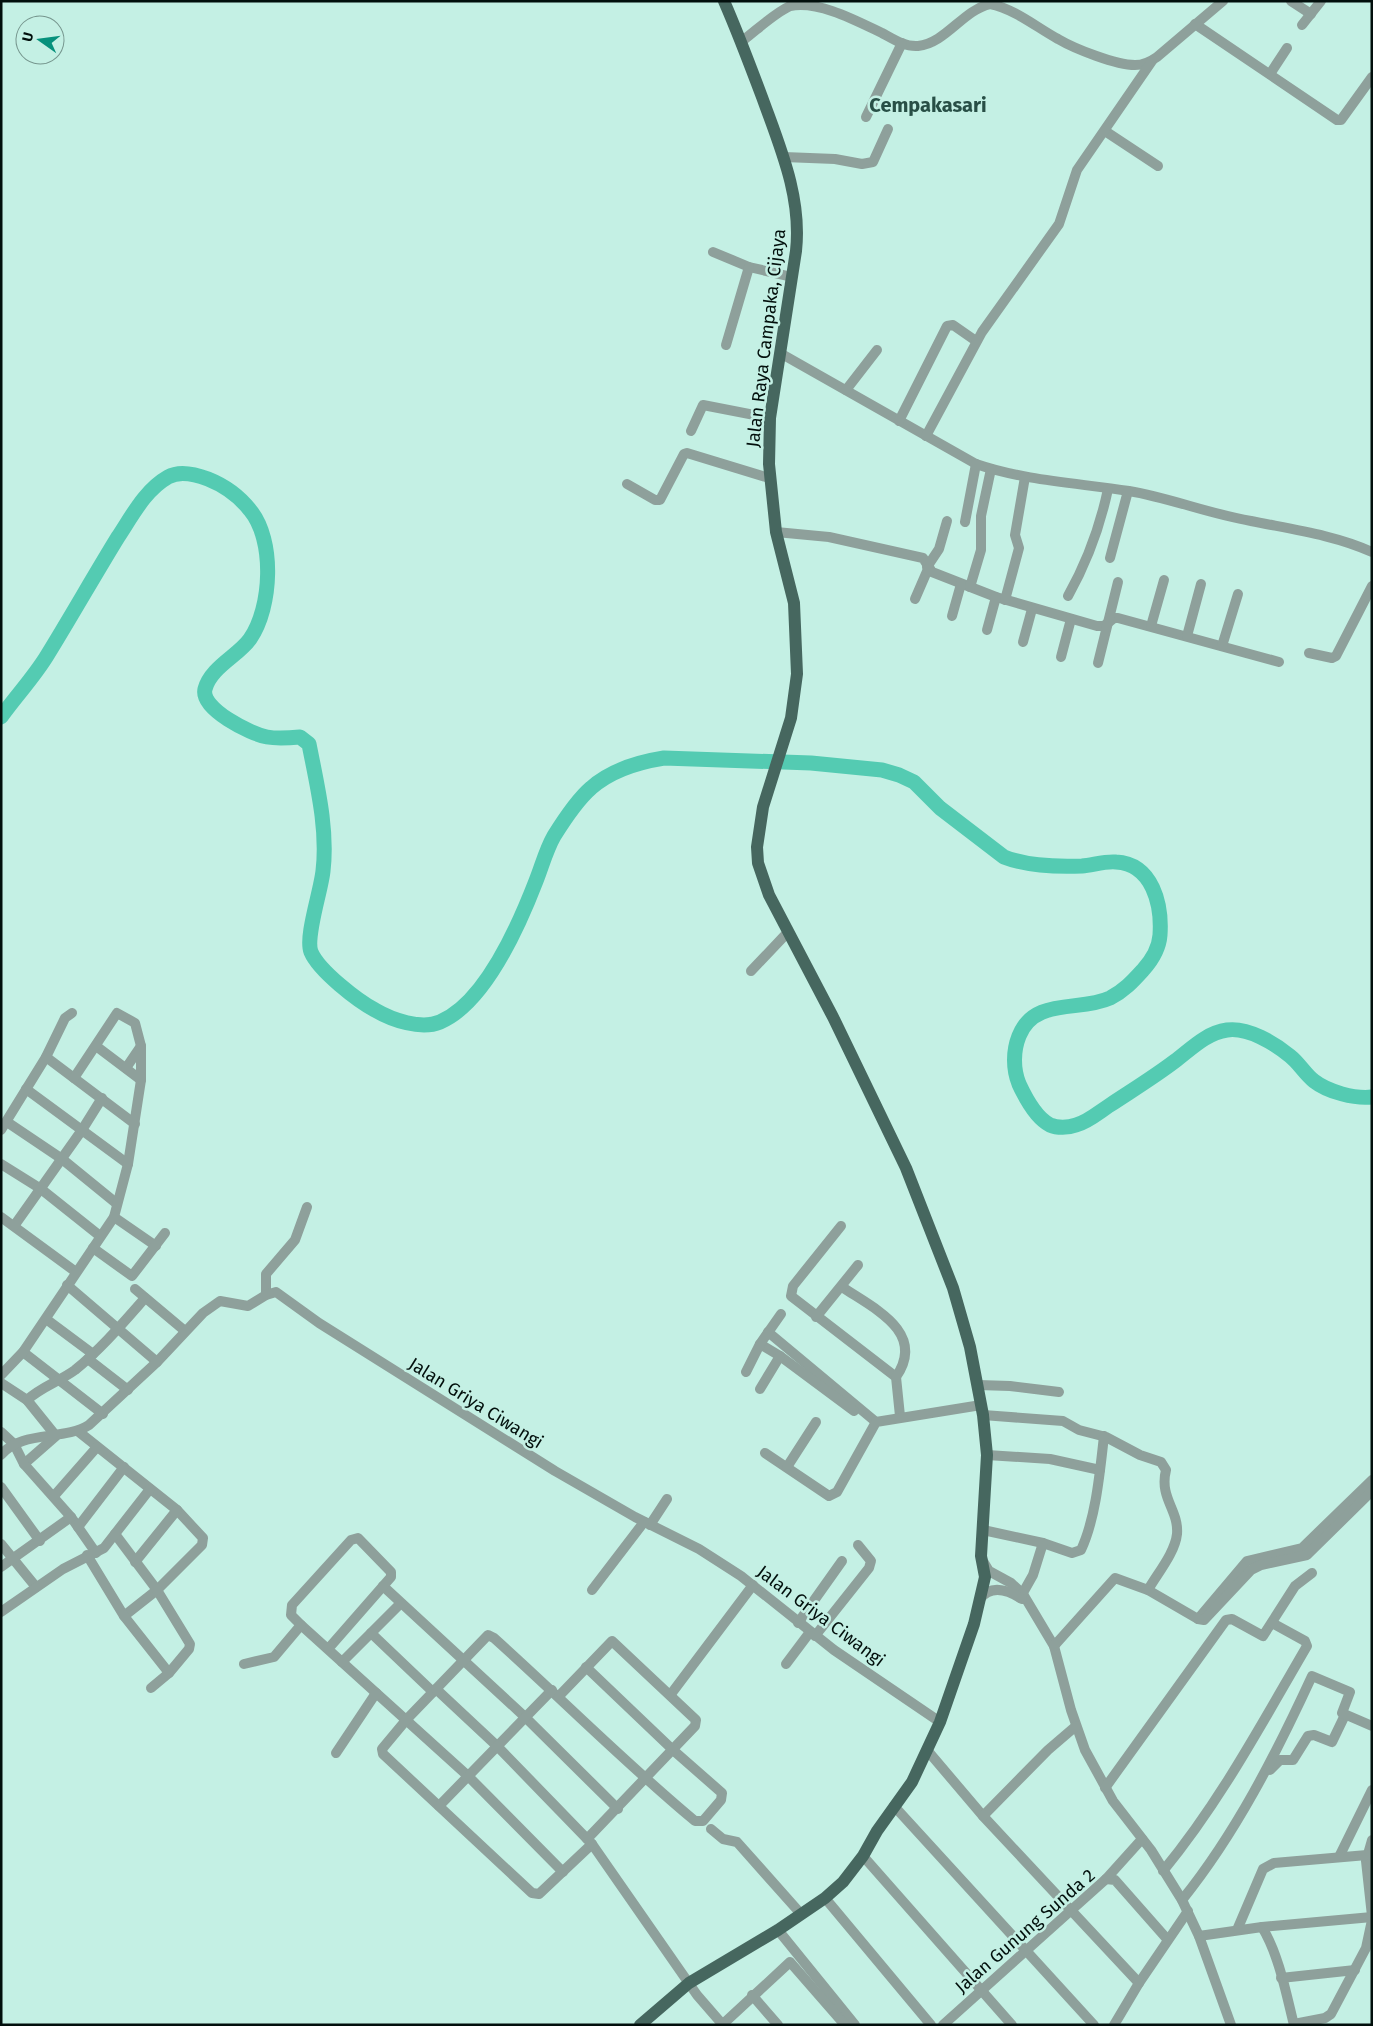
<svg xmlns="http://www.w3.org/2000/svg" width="1373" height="2026" viewBox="0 0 1373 2026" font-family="'Fira Sans',sans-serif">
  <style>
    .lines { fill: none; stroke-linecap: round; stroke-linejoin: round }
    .river { stroke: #54cbb2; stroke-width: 15 }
    .minor { stroke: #8ea09b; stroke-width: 10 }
    .major { stroke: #46675f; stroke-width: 12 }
    .labels { text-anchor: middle; stroke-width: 5; stroke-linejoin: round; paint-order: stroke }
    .street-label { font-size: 18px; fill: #020f0c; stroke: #c4f0e4 }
    .quarter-label { font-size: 20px; font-weight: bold; fill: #284f46; stroke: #c4f0e4 }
  </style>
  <rect width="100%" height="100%" fill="#c4f0e4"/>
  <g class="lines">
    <path class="river" d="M1 717C16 696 35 676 48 654 72 615 94 576 118 537 132 516 145 490 168 477 180 470 195 474 208 479 223 485 239 496 250 510 275 540 272 607 250 639 238 656 211 667 205 689 200 709 251 734 267 737 278 739 289 738 300 737L309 744C317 785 328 829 323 871 321 891 305 937 311 952 319 971 358 1001 375 1010 392 1020 421 1030 440 1022 485 1003 519 925 536 881 542 866 546 850 554 836 564 820 577 800 591 788 611 770 639 762 664 758L811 763 882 770 899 775 914 782 940 808 1004 857C1027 866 1057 867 1082 866 1093 865 1105 861 1116 862 1153 864 1162 905 1160 935 1159 949 1152 960 1143 970 1133 981 1124 991 1110 998 1080 1012 1034 997 1019 1036 1013 1051 1013 1069 1019 1084 1025 1097 1036 1118 1050 1125 1057 1128 1068 1128 1076 1125 1088 1122 1099 1112 1110 1105 1131 1091 1154 1077 1175 1061 1191 1049 1206 1033 1227 1030 1248 1027 1274 1043 1290 1056 1299 1063 1305 1074 1314 1081 1328 1092 1355 1099 1372 1097"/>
    <g class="minor">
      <polyline points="1291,1 1311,14"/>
      <polyline points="1195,24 1337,120 1341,120 1372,77"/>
      <polyline points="1302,25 1321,1"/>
      <path d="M741 42C757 30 773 14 790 6 818 0 857 21 882 33 893 39 905 47 918 46 946 43 963 10 990 4 1015 9 1036 27 1058 39 1075 49 1116 65 1135 65 1143 65 1150 62 1157 57L1223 1"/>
      <polyline points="1270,74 1287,48"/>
      <polyline points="866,117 902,43"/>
      <polyline points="1105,131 1158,166"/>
      <polyline points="784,157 835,159 862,164 873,162 888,129"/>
      <polyline points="713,252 749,267 792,277"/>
      <polyline points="726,345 749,267"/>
      <path d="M780 353 976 464C1026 481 1078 483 1129 491 1170 498 1210 514 1251 521 1290 529 1335 535 1372 552"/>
      <polyline points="846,390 877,350"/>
      <polyline points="899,421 947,326 953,325 976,341"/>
      <polyline points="691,431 703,405 770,418"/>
      <polyline points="926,436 982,332 1059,224 1077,170 1152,61"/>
      <polyline points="627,484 655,500 660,500 684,454 687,453 769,478"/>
      <polyline points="965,522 976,464"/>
      <polyline points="776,532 829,537 923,558 932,572 996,597 1097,626 1104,626 1114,618 1118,618 1279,662"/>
      <polyline points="1110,558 1128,491"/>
      <polyline points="927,567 939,549 947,521"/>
      <polyline points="970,587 981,550 981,516 991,469"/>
      <path d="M1068 596C1087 562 1100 527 1108 489"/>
      <polyline points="915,599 928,569"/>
      <polyline points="1005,600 1019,548 1015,535 1025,477"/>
      <polyline points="952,616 961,584"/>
      <polyline points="1151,626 1164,580"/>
      <polyline points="987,630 996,597"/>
      <polyline points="1187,636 1201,584"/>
      <polyline points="1023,642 1032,609"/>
      <polyline points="1222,646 1238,594"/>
      <polyline points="1309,653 1332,658 1336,656 1372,586"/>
      <polyline points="1061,657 1071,619"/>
      <polyline points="1098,663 1118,582"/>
      <polyline points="751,971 788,932"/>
      <polyline points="96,1046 141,1080"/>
      <polyline points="46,1057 135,1124"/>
      <polyline points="126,1068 141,1046"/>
      <polyline points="26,1089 128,1164"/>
      <polyline points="7,1122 62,1159 116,1203"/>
      <polyline points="1,1130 46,1057 65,1018 72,1013"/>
      <polyline points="1,1164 41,1189 100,1236"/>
      <polyline points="1,1217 76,1272"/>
      <polyline points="114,1217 156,1246"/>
      <polyline points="14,1226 82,1130 102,1098"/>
      <polyline points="841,1226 793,1286 791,1296 896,1377 900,1416"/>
      <polyline points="93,1248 132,1276 165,1233"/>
      <polyline points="67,1285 157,1362"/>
      <path d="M842 1287C873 1308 927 1332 896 1377"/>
      <polyline points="135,1289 185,1331"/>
      <polyline points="266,1295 266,1274 295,1240 307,1207"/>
      <polyline points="816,1317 858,1265"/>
      <polyline points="46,1319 93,1354"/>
      <polyline points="768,1332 876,1422"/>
      <polyline points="760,1344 780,1356 854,1411"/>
      <polyline points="23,1352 103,1414"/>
      <polyline points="88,1359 128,1390"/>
      <polyline points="746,1372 760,1344 781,1314"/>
      <polyline points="1,1375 23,1352 114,1217 128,1164 141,1080 141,1046 135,1023 117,1013 74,1078"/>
      <polyline points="1,1383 27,1400 56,1436 24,1464"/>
      <polyline points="978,1385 1010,1386 1059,1392"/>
      <polyline points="760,1389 780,1356"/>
      <path d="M27 1400C41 1387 60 1381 75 1370 101 1349 123 1323 145 1298"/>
      <path d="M983 1415 1063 1421 1079 1430 1106 1437 1140 1455 1161 1462 1166 1470C1159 1498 1179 1510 1177 1534 1175 1553 1157 1574 1148 1590"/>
      <polyline points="1,1432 14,1444 24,1464 71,1517 96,1553"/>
      <polyline points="79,1432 177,1510 203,1538 202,1545 157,1590 124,1616"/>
      <polyline points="765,1453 829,1496 837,1492 876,1422 981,1405"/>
      <path d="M1 1455C21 1430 64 1441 89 1425L157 1362 203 1313 220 1301 248 1306 266 1295 276 1292 319 1323 555 1471 635 1517 699 1549 741 1576 834 1650 940 1722"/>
      <polyline points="987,1455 1050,1459 1100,1470"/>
      <polyline points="787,1467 816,1422"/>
      <polyline points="1,1487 40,1541"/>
      <polyline points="54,1496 97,1447"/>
      <polyline points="650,1525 667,1499"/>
      <polyline points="78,1527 124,1467"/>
      <path d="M983 1530 1043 1543 1072 1553 1081 1550C1096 1518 1100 1471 1104 1436"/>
      <polyline points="115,1534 157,1590 190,1644 189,1649 169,1673 151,1688"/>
      <polyline points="1,1544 36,1587"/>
      <polyline points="87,1555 124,1616 169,1673"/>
      <polyline points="983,1561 989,1571 1011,1583 1023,1594 1054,1646 1071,1710 1085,1750 1113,1801 1151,1850 1182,1900 1199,1936 1231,2025"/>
      <polyline points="135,1562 177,1510"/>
      <polyline points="1,1567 71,1517"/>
      <polyline points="383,1586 525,1717 618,1809"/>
      <polyline points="592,1590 644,1522"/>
      <polyline points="1020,1598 1033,1575 1043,1543"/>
      <path d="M980 1599C991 1584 1008 1590 1022 1599"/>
      <polyline points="1,1612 63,1569 104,1548 150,1489"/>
      <polyline points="1198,1619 1247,1561 1302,1548 1372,1480"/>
      <polyline points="798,1623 842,1561"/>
      <polyline points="371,1633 433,1692"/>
      <polyline points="815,1636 869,1568 871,1561 858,1545"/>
      <polyline points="1054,1646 1115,1578 1148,1590 1198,1619 1204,1620 1251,1570 1261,1565 1307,1555 1372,1491"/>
      <polyline points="328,1649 391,1577 391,1572 358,1538 351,1540 292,1605 291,1615 301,1625 468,1776 563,1872"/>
      <polyline points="342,1662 400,1604"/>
      <polyline points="244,1664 274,1657 301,1625"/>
      <polyline points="786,1664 810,1632"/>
      <path d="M586 1667 673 1750 722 1793 721 1800 703 1821H695C625 1763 561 1698 494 1638L488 1635 407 1719 382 1749 383 1754 532 1893 539 1894 592 1844"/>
      <polyline points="436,1689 497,1746 592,1844 697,1995 723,2025"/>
      <polyline points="671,1694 753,1585"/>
      <polyline points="559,1696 612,1641 696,1720 695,1726 587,1839"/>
      <polyline points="927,1750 983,1816 1139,1983"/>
      <polyline points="336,1753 376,1693"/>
      <polyline points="1270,1770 1280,1760 1293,1760 1308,1736 1314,1735 1332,1742 1345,1715"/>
      <polyline points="1105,1788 1226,1620 1232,1619 1263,1636 1295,1586 1312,1573"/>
      <polyline points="439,1806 552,1690"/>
      <polyline points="894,1806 1094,2025"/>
      <polyline points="983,1816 1048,1750 1076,1726"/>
      <polyline points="711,1829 723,1839 737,1842 801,1914"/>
      <polyline points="1372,1840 1366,1861 1372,1916"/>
      <polyline points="863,1856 1012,2025"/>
      <polyline points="1339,1857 1372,1790"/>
      <path d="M1163 1871C1220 1802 1262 1723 1307 1646L1305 1641 1272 1623"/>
      <polyline points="1106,1879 1115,1880 1167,1939"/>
      <polyline points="825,1898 931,2025"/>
      <path d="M1182 1900C1236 1833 1276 1754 1312 1676L1350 1692 1342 1713 1372 1726"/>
      <path d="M1262 1927C1279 1955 1286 1993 1294 2025"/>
      <polyline points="778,1930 855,2025"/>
      <polyline points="1237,1930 1263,1869 1274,1863 1367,1855"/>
      <polyline points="1199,1936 1262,1927 1372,1917"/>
      <polyline points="1281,1978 1355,1970"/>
      <polyline points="752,1995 778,2025"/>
      <polyline points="1294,2024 1325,2018 1331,2014 1366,1948 1372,1920"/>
      <polyline points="722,2025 790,1962 845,2025"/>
      <polyline points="943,2025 1106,1879 1142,1839"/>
      <polyline points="1114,2025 1139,1983 1188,1911"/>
    </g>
    <path class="major" d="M640 2025 689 1983 778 1930 825 1898 843 1882 863 1856 877 1831 912 1782 940 1722 974 1624 985 1577 981 1556 987 1455 983 1415 970 1347 953 1288 906 1168 833 1017 769 895 758 863 757 847 763 807 791 718 797 674 794 603 776 532 769 464 770 418 796 251C802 197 780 147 762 97 750 65 738 33 724 1"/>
  </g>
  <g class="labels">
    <g class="street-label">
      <text transform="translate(766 338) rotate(-83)" y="6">Jalan Raya Campaka, Cijaya</text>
      <text transform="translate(476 1403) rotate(32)" y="6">Jalan Griya Ciwangi</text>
      <text transform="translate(821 1616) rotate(37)" y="6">Jalan Griya Ciwangi</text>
      <text transform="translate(1025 1931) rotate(-41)" y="6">Jalan Gunung Sunda 2</text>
    </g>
    <g class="quarter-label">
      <text x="928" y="112">Cempakasari</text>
    </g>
  </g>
  <rect width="1373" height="2026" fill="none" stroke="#020f0c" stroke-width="5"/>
  <g transform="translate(40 40) rotate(284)"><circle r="24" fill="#c4f0e4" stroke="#76968e"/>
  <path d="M0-4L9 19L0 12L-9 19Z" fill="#06917c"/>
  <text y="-8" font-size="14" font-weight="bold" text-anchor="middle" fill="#020f0c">U</text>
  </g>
</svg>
